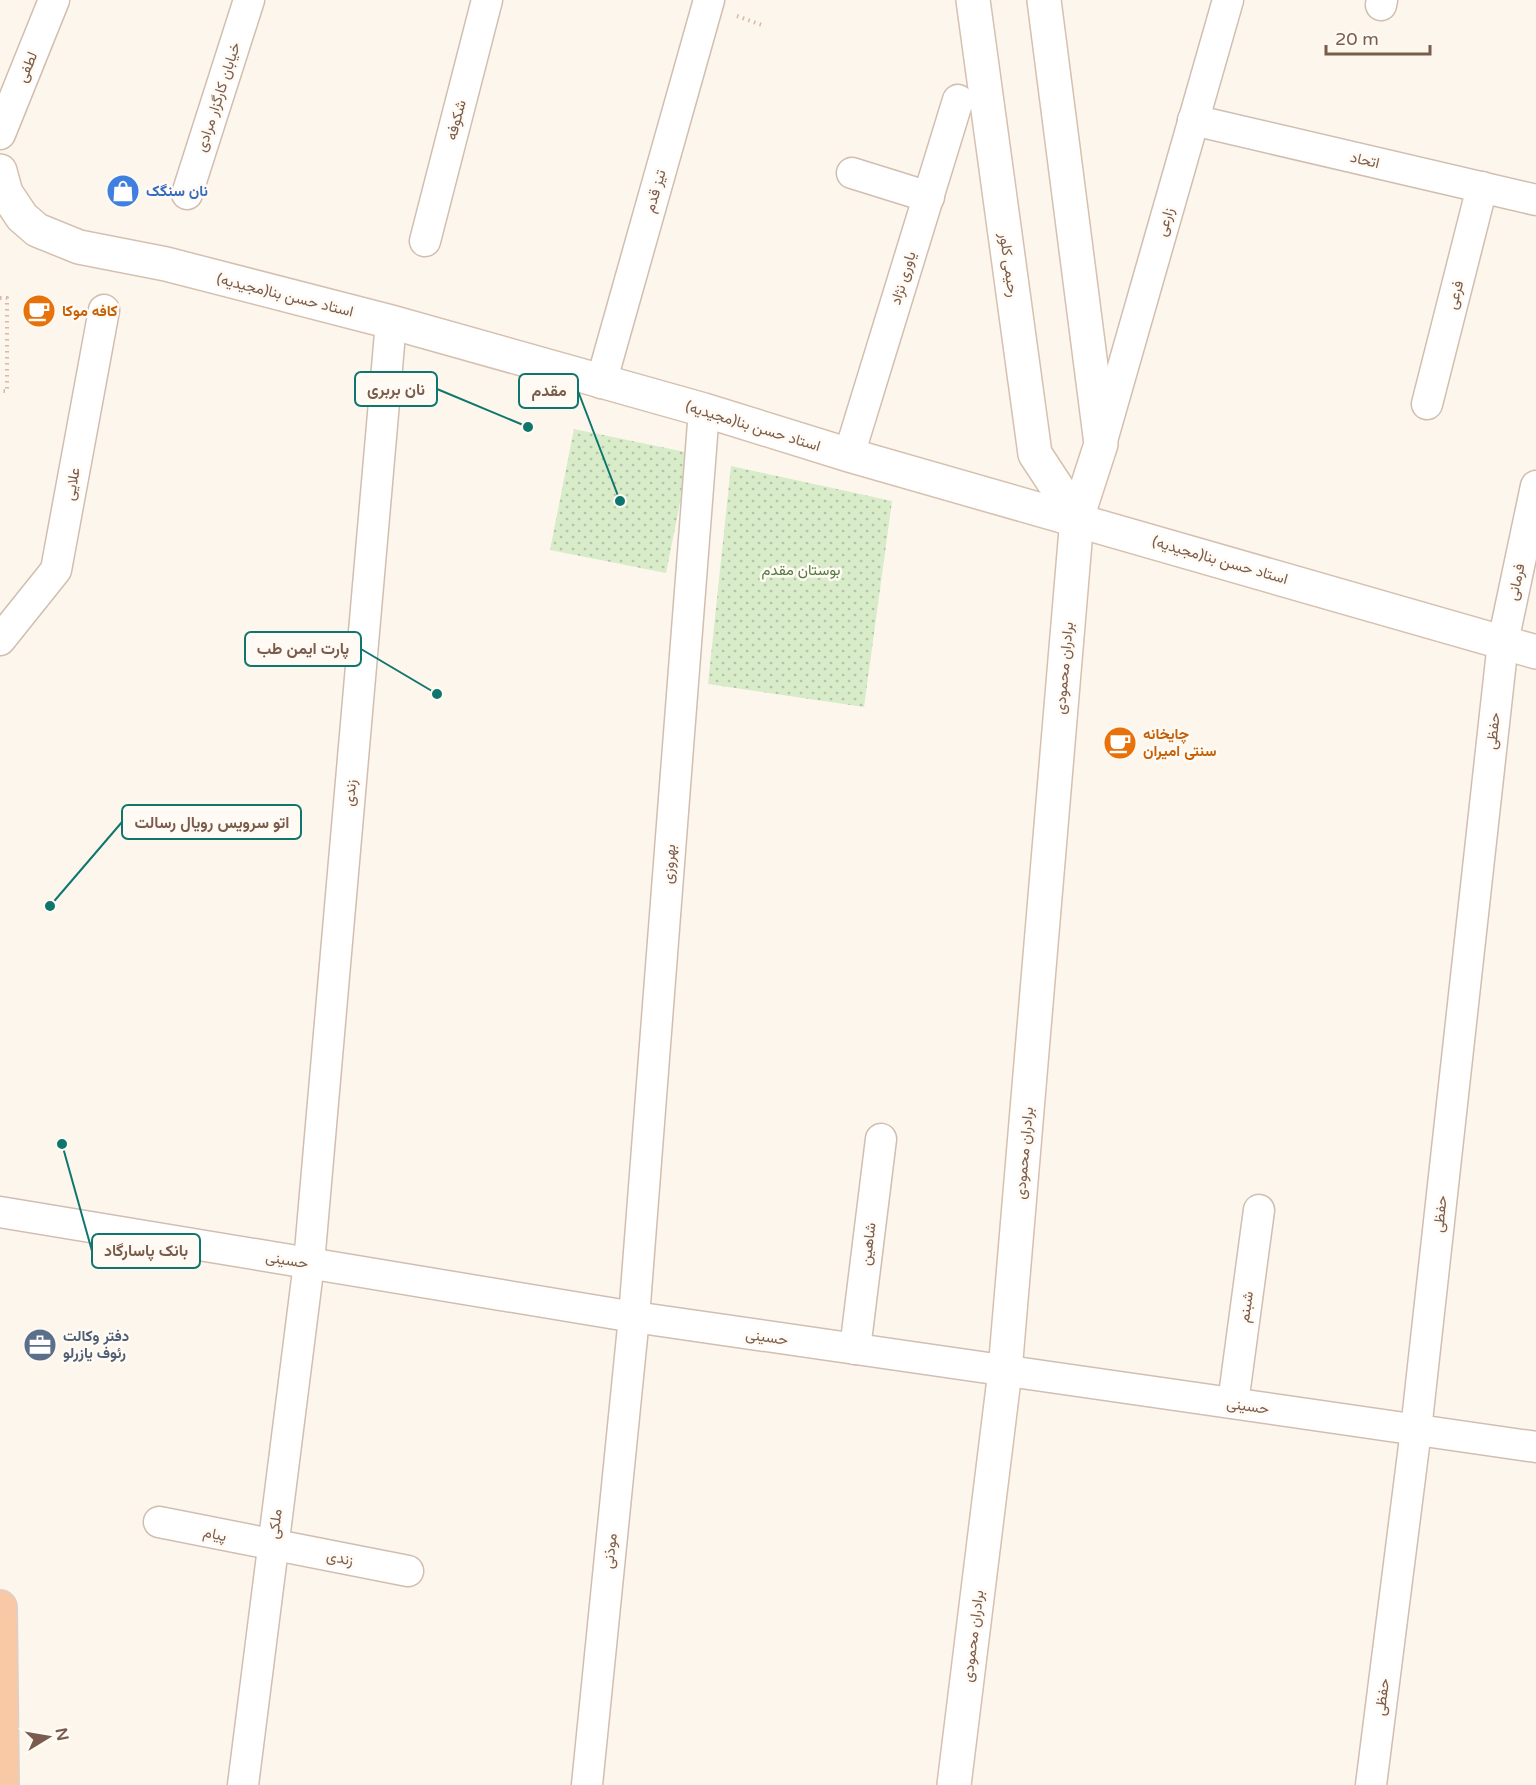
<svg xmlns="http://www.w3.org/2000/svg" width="1536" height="1785" viewBox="0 0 1536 1785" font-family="'Varela Round',Vazirmatn,sans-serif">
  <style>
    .park { fill: url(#park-dots) }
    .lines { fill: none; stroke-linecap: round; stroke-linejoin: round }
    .minor-casing { stroke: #d1beb0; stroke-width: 33 }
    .secondary-casing { stroke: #d6c0b0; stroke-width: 36 }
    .trunk-casing { stroke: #dad1cd; stroke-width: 36 }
    .path { stroke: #d9b8a5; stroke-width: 4; stroke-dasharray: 1.5 4.5; stroke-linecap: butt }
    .minor { stroke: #fff; stroke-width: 30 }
    .secondary { stroke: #fff; stroke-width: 33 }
    .trunk { stroke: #f9c8a4; stroke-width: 33 }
    .labels { text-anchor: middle; stroke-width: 5; stroke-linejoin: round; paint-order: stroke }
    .street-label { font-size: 15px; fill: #7a5c4d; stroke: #fffaf3 }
    .shop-label { font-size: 15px; font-weight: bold; fill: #366cbe; stroke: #fffaf3; text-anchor: start }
    .food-label { font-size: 15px; font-weight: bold; fill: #c56008; stroke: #fffaf3; text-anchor: start }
    .park-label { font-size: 15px; fill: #537a41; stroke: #fffaf3 }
    .service-label { font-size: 15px; font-weight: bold; fill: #4e5e75; stroke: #fffaf3; text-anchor: start }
    .leader { fill: none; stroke: #0f766e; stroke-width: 2 }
    .callout-dot { fill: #0f766e; stroke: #fffaf3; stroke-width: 2 }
    .callout { fill: #fffaf3; stroke: #0f766e; stroke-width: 2 }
    .callout-label { font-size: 16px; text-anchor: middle; font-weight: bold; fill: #7a5c4d }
  </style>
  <defs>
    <pattern id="park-dots" width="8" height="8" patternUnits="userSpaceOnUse" patternTransform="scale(1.5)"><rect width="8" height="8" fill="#d8ecc9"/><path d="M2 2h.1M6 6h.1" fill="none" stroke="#b4c2a5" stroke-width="1.8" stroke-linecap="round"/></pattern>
  </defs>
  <rect width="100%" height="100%" fill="#fdf6ec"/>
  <g class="park">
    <polygon points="574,429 690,453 666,573 550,550"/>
    <polygon points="731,466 892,501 864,707 708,684"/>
  </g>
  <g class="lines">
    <g class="minor-casing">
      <g id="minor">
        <polyline points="1381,5 1382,0"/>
        <polyline points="1193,120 1536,200"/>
        <polyline points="0,134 54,0"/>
        <polyline points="852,173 929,197"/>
        <polyline points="187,194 249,0"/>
        <polyline points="425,241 487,0"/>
        <polyline points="601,383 709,0"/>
        <polyline points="1427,404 1482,187"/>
        <polyline points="1101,444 1228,0"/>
        <polyline points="849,455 958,100"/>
        <polyline points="0,640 56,570 104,310"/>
        <polyline points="0,1212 634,1317 1536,1447"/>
        <polyline points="855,1349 881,1139"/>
        <polyline points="1233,1403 1259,1210"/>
        <polyline points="159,1522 408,1571"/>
        <polyline points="243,1785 309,1263 391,322"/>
        <polyline points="587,1785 634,1317 704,410"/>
        <polyline points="1371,1785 1416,1430 1503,642 1536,486"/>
      </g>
    </g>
    <g class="secondary-casing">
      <g id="secondary">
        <polyline points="973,0 1035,454 1077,518"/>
        <polyline points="0,171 6,193 22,217 37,230 79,247 166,264 391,322 704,410 849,455 1536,652"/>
        <polyline points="954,1785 1005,1371 1077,518 1101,444 1044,0"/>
      </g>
    </g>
    <g class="trunk-casing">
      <polyline id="trunk" points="0,1607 2,1785"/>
    </g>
    <g class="path">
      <polyline points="737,16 765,26"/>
      <polyline points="0,298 7,298 7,391 0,391"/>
    </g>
    <use href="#minor" class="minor"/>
    <use href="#secondary" class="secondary"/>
    <use href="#trunk" class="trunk"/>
  </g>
  <defs>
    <g id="shop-disc" transform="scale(1.725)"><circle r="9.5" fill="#3f7fe0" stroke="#fffaf3"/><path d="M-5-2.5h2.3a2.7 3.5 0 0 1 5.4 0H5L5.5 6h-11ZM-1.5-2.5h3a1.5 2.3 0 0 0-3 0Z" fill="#fff"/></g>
    <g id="cafe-disc" transform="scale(1.725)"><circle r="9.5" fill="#e8710a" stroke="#fffaf3"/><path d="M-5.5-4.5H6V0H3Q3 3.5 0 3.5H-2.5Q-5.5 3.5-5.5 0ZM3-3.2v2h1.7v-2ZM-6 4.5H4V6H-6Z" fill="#fff"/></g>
    <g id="office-disc" transform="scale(1.725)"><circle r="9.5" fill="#5c6f8a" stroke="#fffaf3"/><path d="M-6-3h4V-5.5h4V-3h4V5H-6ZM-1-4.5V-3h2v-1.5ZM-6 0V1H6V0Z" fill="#fff"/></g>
  </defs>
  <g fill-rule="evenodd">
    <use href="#shop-disc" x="123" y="191"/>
    <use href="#cafe-disc" x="39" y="311"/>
    <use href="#cafe-disc" x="1120" y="743"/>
    <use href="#office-disc" x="40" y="1345"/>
  </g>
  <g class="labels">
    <g class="street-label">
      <text transform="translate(27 67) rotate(-68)" y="5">لطفی</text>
      <text transform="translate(218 97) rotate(-72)" y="5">خیابان کارگزار مرادی</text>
      <text transform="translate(456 120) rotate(-75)" y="5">شکوفه</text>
      <text transform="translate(1365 160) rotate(13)" y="5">اتحاد</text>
      <text transform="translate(655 191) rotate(-74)" y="5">تیز قدم</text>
      <text transform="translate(1165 222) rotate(-74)" y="5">زارعی</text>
      <text transform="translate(1009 265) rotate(82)" y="5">رحیمی کلور</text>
      <text transform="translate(903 278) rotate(-73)" y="5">یاوری نژاد</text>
      <text transform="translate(285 295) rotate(14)" y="5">استاد حسن بنا(مجیدیه)</text>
      <text transform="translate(1455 295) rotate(-76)" y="5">فرعی</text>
      <text transform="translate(753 426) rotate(17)" y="5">استاد حسن بنا(مجیدیه)</text>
      <text transform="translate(72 484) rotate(-80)" y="5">علایی</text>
      <text transform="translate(1220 560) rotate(16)" y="5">استاد حسن بنا(مجیدیه)</text>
      <text transform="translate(1516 582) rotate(-78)" y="5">فرمانی</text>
      <text transform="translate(1064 668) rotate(-85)" y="5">برادران محمودی</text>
      <text transform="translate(1493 731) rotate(-84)" y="5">حفظی</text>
      <text transform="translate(350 793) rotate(-85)" y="5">زندی</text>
      <text transform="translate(669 864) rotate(-86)" y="5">بهروزی</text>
      <text transform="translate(1024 1153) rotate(-85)" y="5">برادران محمودی</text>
      <text transform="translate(1440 1214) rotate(-84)" y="5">حفظی</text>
      <text transform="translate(868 1244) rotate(-83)" y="5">شاهین</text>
      <text transform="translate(287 1260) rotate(9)" y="5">حسینی</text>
      <text transform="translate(1246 1307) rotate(-82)" y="5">شبنم</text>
      <text transform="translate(767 1337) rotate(8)" y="5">حسینی</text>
      <text transform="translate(1248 1406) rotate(8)" y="5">حسینی</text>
      <text transform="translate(275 1524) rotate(-83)" y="5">ملکی</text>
      <text transform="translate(215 1534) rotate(12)" y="5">پیام</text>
      <text transform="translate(610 1551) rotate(-84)" y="5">موذنی</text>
      <text transform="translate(340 1558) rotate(11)" y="5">زندی</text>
      <text transform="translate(973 1636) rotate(-83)" y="5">برادران محمودی</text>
      <text transform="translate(1382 1697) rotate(-83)" y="5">حفظی</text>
    </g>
    <g class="shop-label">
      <text x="146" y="196">نان سنگک</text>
    </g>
    <g class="food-label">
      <text x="62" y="316">کافه موکا</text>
      <text x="1143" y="739">چایخانه<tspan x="1143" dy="17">سنتی امیران</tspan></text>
    </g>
    <g class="park-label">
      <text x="801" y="575">بوستان مقدم</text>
    </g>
    <g class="service-label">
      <text x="63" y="1341">دفتر وکالت<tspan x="63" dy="17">رئوف یازرلو</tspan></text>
    </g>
  </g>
  <path class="leader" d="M528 427L437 389M620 501L578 391M437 694L361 649M50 906L122 822M62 1144L92 1251"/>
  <g class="callout-dot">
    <circle cx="528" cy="427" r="6"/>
    <circle cx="620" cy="501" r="6"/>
    <circle cx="437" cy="694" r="6"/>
    <circle cx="50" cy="906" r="6"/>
    <circle cx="62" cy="1144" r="6"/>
  </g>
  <g class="callout">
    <rect x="355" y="372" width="82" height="34" rx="6"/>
    <rect x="519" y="374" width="59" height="34" rx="6"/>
    <rect x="245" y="632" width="116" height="34" rx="6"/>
    <rect x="122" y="805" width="179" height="34" rx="6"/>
    <rect x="92" y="1234" width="108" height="34" rx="6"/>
  </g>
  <g class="callout-label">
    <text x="396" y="395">نان بربری</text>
    <text x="549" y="396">مقدم</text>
    <text x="303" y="654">پارت ایمن طب</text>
    <text x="212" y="828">اتو سرویس رویال رسالت</text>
    <text x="146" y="1256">بانک پاسارگاد</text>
  </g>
  <g transform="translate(48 1737) rotate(79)" stroke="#fffaf3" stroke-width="4.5" paint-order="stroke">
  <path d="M0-4.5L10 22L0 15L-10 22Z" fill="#7a5c4d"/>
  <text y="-9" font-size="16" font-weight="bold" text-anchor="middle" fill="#7a5c4d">N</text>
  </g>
  <path d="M1326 45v9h104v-9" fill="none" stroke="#7a5c4d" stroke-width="3"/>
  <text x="1335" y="45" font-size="18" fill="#7a5c4d" stroke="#fffaf3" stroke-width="4.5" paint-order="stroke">20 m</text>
</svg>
